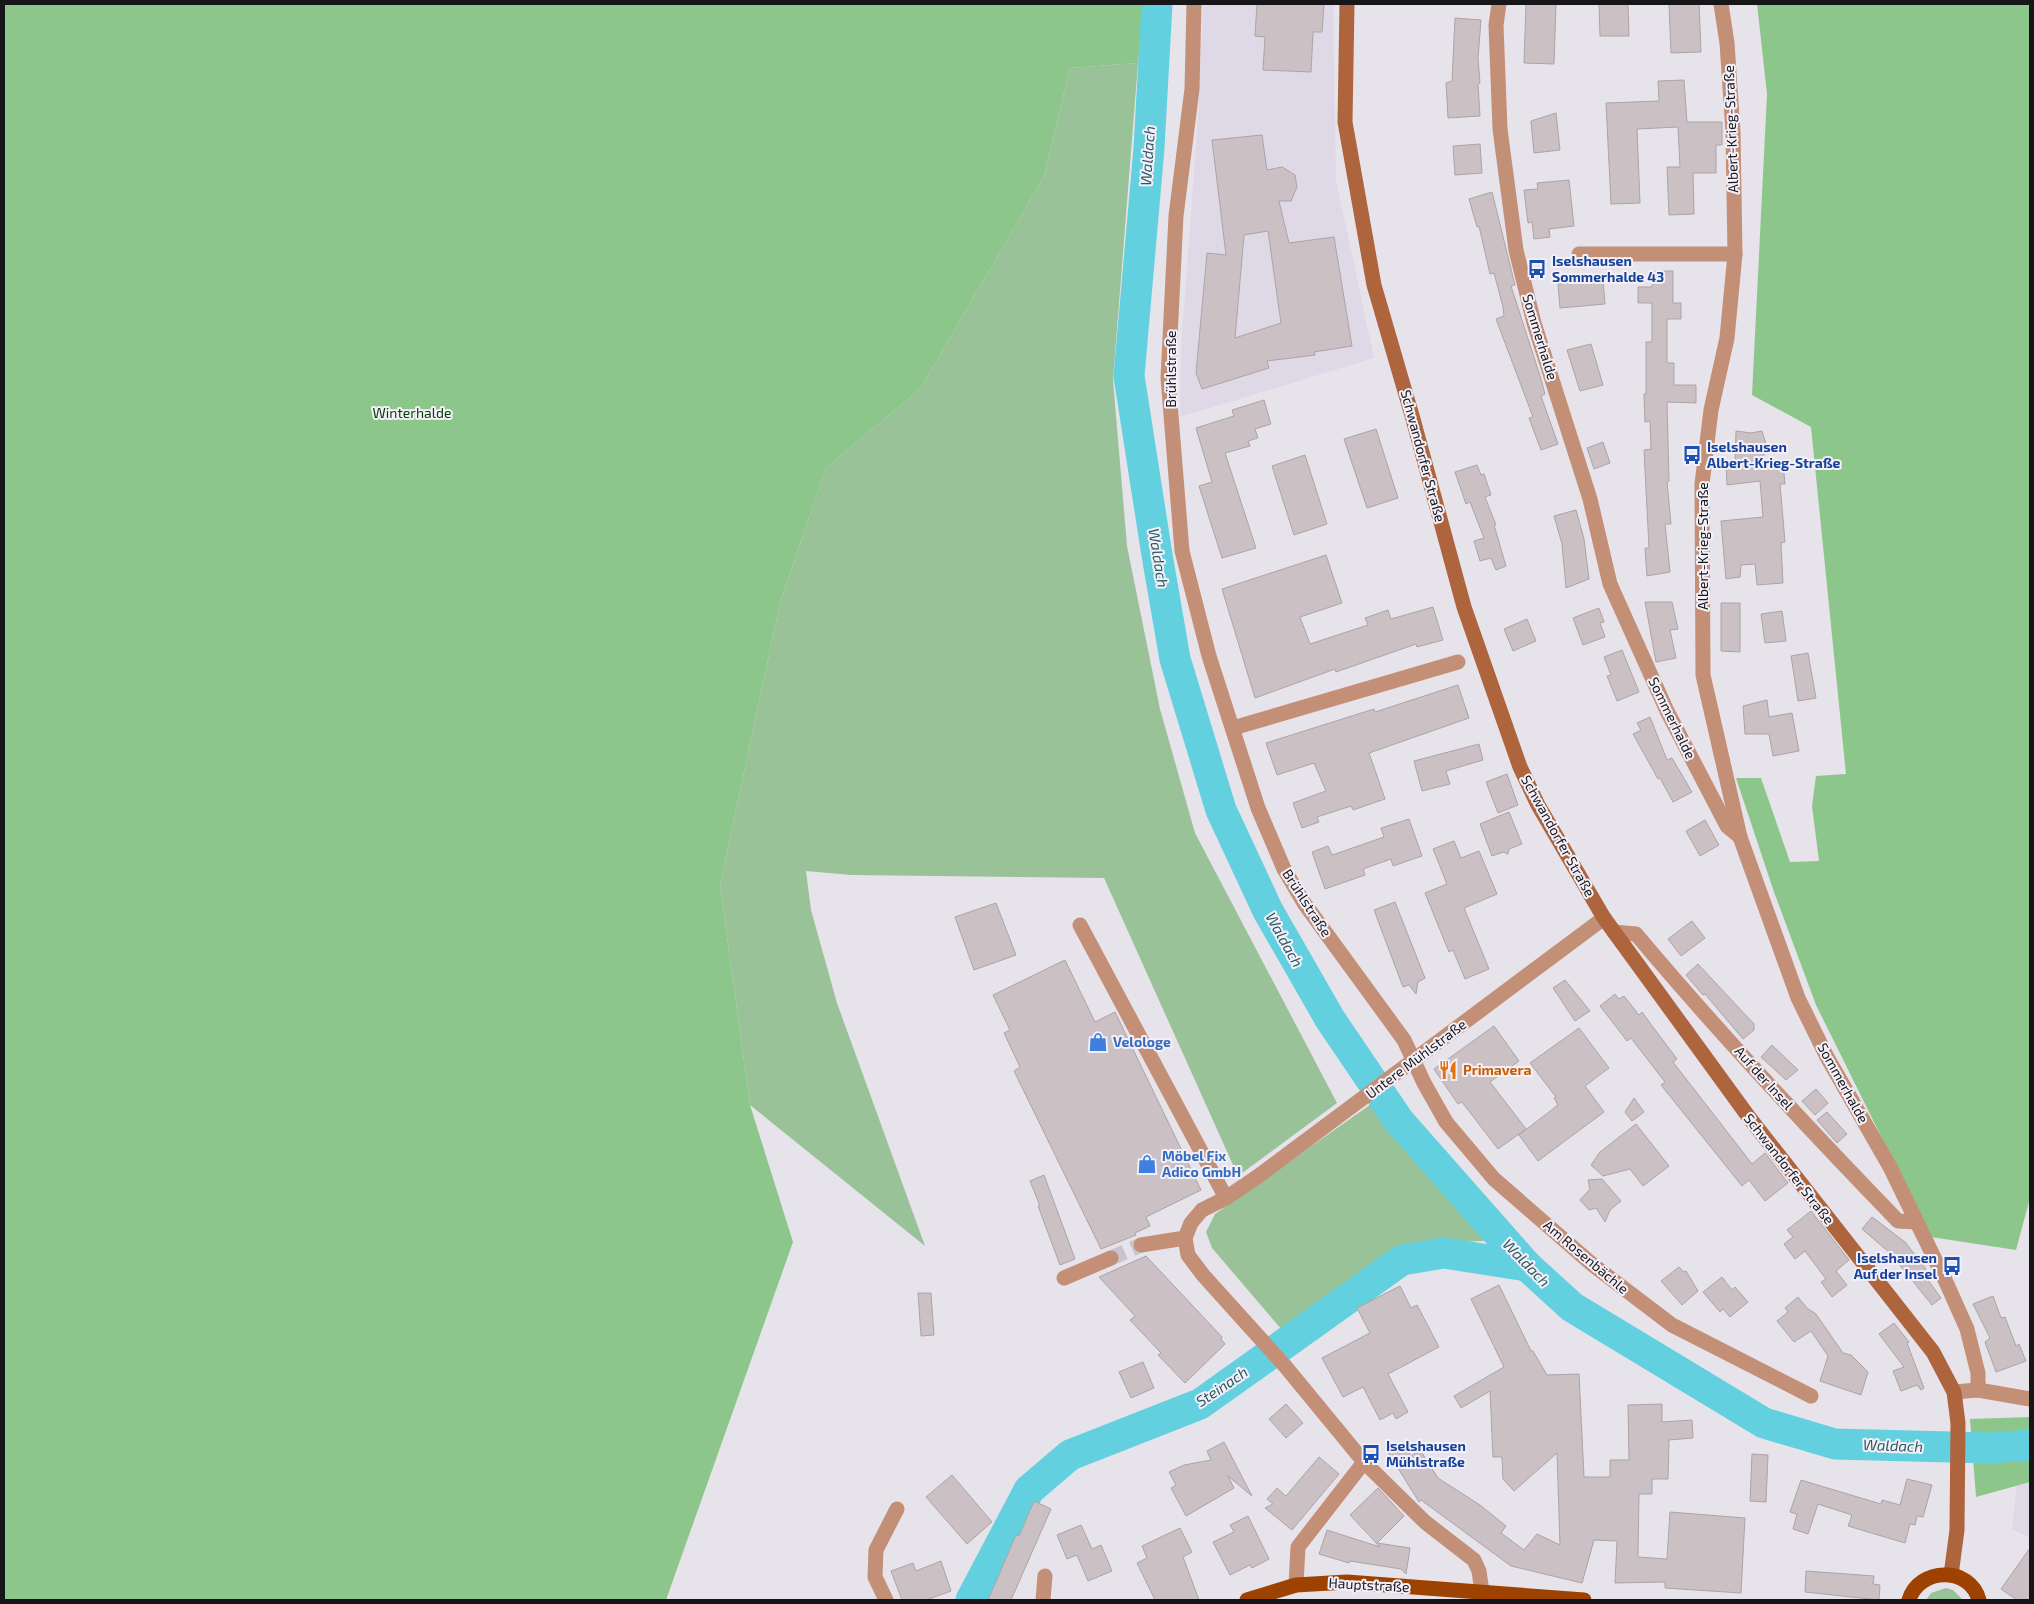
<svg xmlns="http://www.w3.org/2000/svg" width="2034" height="1604" viewBox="0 0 2034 1604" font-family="'Exo 2',sans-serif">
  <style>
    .built { fill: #dfd8e7 }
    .green { fill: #9ac298 }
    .forest { fill: #8dc68a }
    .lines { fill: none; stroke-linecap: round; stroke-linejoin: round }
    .river { stroke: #63d0e0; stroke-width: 31 }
    .building { fill: #cbc1c4; stroke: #ada3a7; fill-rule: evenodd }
    .street-tunnel { stroke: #c8c4cb; stroke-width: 15; stroke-dasharray: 15 8; stroke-linecap: butt }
    .street { stroke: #c38f76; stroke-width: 15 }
    .secondary { stroke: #ae643d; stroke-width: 15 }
    .primary { stroke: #9d4200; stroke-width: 15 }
    .labels { text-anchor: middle; stroke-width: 4; stroke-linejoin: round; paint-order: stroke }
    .street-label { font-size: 14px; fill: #161518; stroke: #f4f0f9 }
    .transit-label { font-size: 14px; font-weight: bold; fill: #164399; stroke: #f4f0f9; text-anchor: start }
    .park-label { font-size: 14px; fill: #003d02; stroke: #f4f0f9 }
    .shop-label { font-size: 14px; font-weight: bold; fill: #366cbe; stroke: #f4f0f9; text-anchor: start }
    .food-label { font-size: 14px; font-weight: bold; fill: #c56008; stroke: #f4f0f9; text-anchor: start }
    .water-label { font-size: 15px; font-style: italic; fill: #295960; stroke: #f4f0f9 }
  </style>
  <rect width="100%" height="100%" fill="#e7e3eb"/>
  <g class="built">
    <polygon points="1203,4 1333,4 1336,180 1374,358 1180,417 1181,349 1198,119"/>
    <polygon points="2030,1480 2030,1538 2012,1529 2017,1483"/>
  </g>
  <g class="green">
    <polygon points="1138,63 1113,380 1127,546 1160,709 1195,833 1337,1103 1238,1176 1104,878 851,875 806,871 811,910 837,1003 925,1246 750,1105 720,885 780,603 826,468 920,389 1044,177 1070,68"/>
    <polygon points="1374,1102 1501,1240 1398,1245 1282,1330 1212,1248 1206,1232 1215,1214"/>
    <polygon points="1946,1588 1953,1590 1963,1600 1926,1600 1931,1593"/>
  </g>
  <g class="forest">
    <polygon points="4,4 1143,4 1138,63 1070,68 1044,177 920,389 826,468 780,603 720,885 750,1105 793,1242 666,1600 4,1600"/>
    <polygon points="1757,4 2030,4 2030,1198 2016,1250 1931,1237 1816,1005 1774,892 1736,778 1761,778 1790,862 1819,861 1812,806 1816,776 1846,774 1811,427 1752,395 1767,94"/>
    <polygon points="2030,1417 2030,1482 1976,1497 1970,1419"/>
  </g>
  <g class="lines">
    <g class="river">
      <polyline points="1157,4 1149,148 1129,376 1157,555 1175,659 1221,810 1268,911 1330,1019 1399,1121 1527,1266 1572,1307 1764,1423 1835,1444 1989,1448 2030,1445"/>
      <polyline points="971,1600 1029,1490 1070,1455 1200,1404 1402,1260 1444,1253 1527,1266"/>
    </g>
  </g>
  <g class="building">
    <polygon points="1257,4 1324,4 1322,32 1313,32 1311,72 1263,70 1265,37 1255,36"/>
    <polygon points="1526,4 1556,4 1554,64 1524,63"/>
    <polygon points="1599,4 1628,4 1629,36 1600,36"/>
    <polygon points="1669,4 1699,4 1701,52 1671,53"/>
    <polygon points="1455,18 1481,20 1478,58 1480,83 1478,84 1480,116 1448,118 1446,83 1452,81"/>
    <polygon points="1684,80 1687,122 1722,122 1722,145 1716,145 1716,173 1693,173 1694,214 1669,215 1667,167 1680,167 1678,127 1637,129 1640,203 1611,204 1606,103 1659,101 1658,81"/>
    <polygon points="1556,113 1560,150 1534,153 1531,121"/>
    <path d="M1262 135 1267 170 1282 167 1295 175 1297 187 1291 201H1279L1289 243 1334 237 1352 346 1314 352 1315 355 1267 361 1269 368 1202 389 1196 373 1207 253 1226 255 1212 140ZM1268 231 1281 323 1235 338 1244 235Z"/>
    <polygon points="1480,144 1482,173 1455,175 1453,146"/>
    <polygon points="1569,180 1574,226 1549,229 1550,237 1534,239 1532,222 1528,223 1524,190 1538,189 1537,183"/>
    <polygon points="1492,192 1515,285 1511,286 1541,379 1545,394 1541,396 1558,444 1541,450 1529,418 1533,417 1496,319 1504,316 1503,307 1494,273 1490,274 1479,226 1477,227 1469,199"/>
    <polygon points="1655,271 1673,271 1673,303 1681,303 1681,319 1667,319 1667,363 1674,363 1674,385 1696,385 1696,403 1667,402 1669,481 1667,482 1671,524 1665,524 1670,572 1647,576 1645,548 1649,548 1644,450 1651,449 1650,421 1645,422 1644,394 1646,394 1646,342 1652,342 1652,303 1638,303 1638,287 1652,287"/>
    <polygon points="1603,281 1605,304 1560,308 1558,284"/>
    <polygon points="1591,344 1603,385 1580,391 1567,350"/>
    <polygon points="1264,400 1271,424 1255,429 1258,438 1248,441 1250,446 1225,453 1256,548 1222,558 1199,486 1212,482 1196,428 1234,416 1232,410"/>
    <polygon points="1376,429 1398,498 1367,508 1344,439"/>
    <polygon points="1736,431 1751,433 1762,431 1766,444 1762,465 1783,463 1785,484 1780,484 1785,542 1781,543 1783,583 1757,585 1755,564 1741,565 1740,577 1726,579 1721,521 1763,517 1760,481 1727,485 1726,466 1735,465"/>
    <polygon points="1603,442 1610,463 1594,469 1587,448"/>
    <polygon points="1305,455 1327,524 1294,535 1272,466"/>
    <polygon points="1477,465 1481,475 1484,474 1491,495 1485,497 1496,525 1494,525 1506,566 1496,570 1491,558 1480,561 1474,541 1484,538 1470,502 1466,504 1455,472"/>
    <polygon points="1576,510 1584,539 1589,579 1566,588 1562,544 1554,516"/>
    <polygon points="1326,555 1342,603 1300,617 1310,644 1368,625 1365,618 1388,610 1391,619 1433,607 1443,640 1417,647 1416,644 1336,672 1335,669 1255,698 1222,589"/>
    <polygon points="1645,602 1672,602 1678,629 1670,630 1676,658 1656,662"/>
    <polygon points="1721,603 1740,603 1740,652 1721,651"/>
    <polygon points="1599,608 1604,622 1600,623 1605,637 1583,645 1573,618"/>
    <polygon points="1782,611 1786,641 1765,643 1761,614"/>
    <polygon points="1527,619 1536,641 1513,651 1504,629"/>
    <polygon points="1622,650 1639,692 1617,701 1607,676 1611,675 1604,657"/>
    <polygon points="1808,653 1816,698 1798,701 1791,656"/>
    <polygon points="1458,685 1469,718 1369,753 1385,799 1353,810 1351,806 1317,817 1319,822 1302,828 1293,803 1326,791 1314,763 1277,775 1266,743 1374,709 1375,712"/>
    <polygon points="1767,700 1769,717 1792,713 1799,751 1773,756 1769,734 1745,734 1743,706"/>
    <polygon points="1650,717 1667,760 1672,758 1692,792 1673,802 1660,778 1658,779 1633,734 1641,730 1637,723"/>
    <polygon points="1479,744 1483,760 1446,771 1450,784 1422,791 1414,761"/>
    <polygon points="1507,774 1518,805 1498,813 1486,782"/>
    <polygon points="1509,812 1522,844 1509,849 1508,854 1503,852 1492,856 1480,824"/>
    <polygon points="1409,819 1422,856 1393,866 1391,859 1363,869 1365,875 1325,889 1312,852 1328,846 1332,855 1338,853 1384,837 1381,828"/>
    <polygon points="1705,820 1719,845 1700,856 1686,831"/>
    <polygon points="1454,841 1461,858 1479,851 1497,894 1464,908 1489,969 1465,979 1453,950 1449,952 1425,893 1447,884 1433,849"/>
    <polygon points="1395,902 1425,978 1418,982 1416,994 1409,985 1403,987 1374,910"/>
    <polygon points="996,903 1016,955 974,970 955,917"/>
    <polygon points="1692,921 1705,938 1681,956 1668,939"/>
    <polygon points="1065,960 1095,1022 1115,1012 1201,1190 1146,1217 1150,1226 1135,1233 1136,1235 1101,1249 1014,1071 1020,1067 1004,1033 1010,1030 993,995"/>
    <polygon points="1698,964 1754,1024 1754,1030 1743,1039 1705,994 1703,995 1686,975"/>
    <polygon points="1565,980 1590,1011 1575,1021 1553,988"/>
    <polygon points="1615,994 1619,999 1624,996 1639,1015 1642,1012 1650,1023 1677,1059 1673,1062 1752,1164 1765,1153 1788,1183 1765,1201 1749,1180 1742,1186 1661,1085 1665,1082 1631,1038 1627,1041 1600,1006"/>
    <polygon points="1494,1026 1519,1061 1490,1082 1526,1129 1498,1149 1462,1102 1458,1104 1434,1069"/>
    <polygon points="1579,1028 1609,1068 1585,1086 1604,1112 1538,1161 1519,1135 1558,1105 1554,1098 1556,1097 1530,1063"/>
    <polygon points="1772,1045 1798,1070 1786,1080 1761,1057"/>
    <polygon points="1816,1089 1828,1103 1815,1115 1802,1101"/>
    <polygon points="1634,1098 1644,1112 1632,1121 1625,1112"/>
    <polygon points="1827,1112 1847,1134 1837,1143 1817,1120"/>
    <polygon points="1636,1124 1669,1166 1643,1186 1630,1169 1603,1176 1591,1165 1600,1152"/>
    <polygon points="1044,1175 1075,1259 1060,1265 1038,1206 1040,1206 1030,1181"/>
    <polygon points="1602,1179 1621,1201 1610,1210 1605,1222 1596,1208 1589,1210 1580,1200 1590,1189 1588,1180"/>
    <polygon points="1811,1211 1849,1260 1836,1271 1847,1285 1832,1297 1821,1282 1826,1279 1805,1251 1795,1259 1784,1244 1793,1237 1787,1230"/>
    <polygon points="1872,1217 1905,1242 1926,1269 1922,1272 1941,1298 1932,1305 1890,1253 1862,1229"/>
    <polygon points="1146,1256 1222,1337 1221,1339 1225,1344 1185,1383 1158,1355 1161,1353 1130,1320 1135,1316 1099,1277"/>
    <polygon points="1679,1267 1684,1272 1686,1271 1698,1291 1682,1305 1661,1281"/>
    <polygon points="1722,1277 1732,1290 1735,1287 1748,1302 1730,1317 1723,1309 1720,1312 1703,1292"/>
    <polygon points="1499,1285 1531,1351 1533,1351 1547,1375 1579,1374 1584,1477 1610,1477 1610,1460 1629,1460 1628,1405 1662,1404 1662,1422 1692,1420 1693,1438 1669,1440 1668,1479 1652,1479 1652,1494 1639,1494 1638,1557 1667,1559 1670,1512 1745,1518 1741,1593 1665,1588 1665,1582 1615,1583 1617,1541 1594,1540 1582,1583 1511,1566 1421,1500 1419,1502 1388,1452 1403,1442 1411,1456 1420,1450 1438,1478 1480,1505 1506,1526 1501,1533 1524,1550 1537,1534 1560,1545 1557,1453 1514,1491 1503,1479 1502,1457 1493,1457 1490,1391 1461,1408 1454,1396 1504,1367 1471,1299"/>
    <polygon points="1400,1286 1411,1308 1417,1305 1439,1347 1388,1374 1408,1412 1396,1419 1393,1413 1380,1420 1363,1387 1343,1397 1322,1358 1370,1333 1357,1308"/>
    <polygon points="918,1293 931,1293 934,1335 921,1336"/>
    <polygon points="1993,1296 2001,1318 2005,1317 2016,1346 2019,1344 2026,1361 1996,1372 1985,1342 1990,1338 1973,1304"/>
    <polygon points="1798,1297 1807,1308 1816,1314 1843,1353 1851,1355 1868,1372 1861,1395 1820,1381 1828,1356 1811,1331 1794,1342 1777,1321 1788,1312 1785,1308"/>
    <polygon points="1894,1323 1909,1342 1907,1343 1924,1388 1921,1390 1917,1385 1901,1391 1893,1371 1904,1367 1879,1334"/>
    <polygon points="1143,1362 1154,1388 1131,1398 1119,1372"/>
    <polygon points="1286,1404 1303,1423 1286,1438 1269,1419"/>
    <polygon points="1224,1442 1252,1496 1228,1476 1234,1488 1186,1516 1171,1488 1176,1485 1169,1472 1184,1465 1211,1460 1207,1451"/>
    <polygon points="1752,1454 1768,1455 1766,1502 1750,1501"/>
    <polygon points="1319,1457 1339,1474 1292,1530 1265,1508 1273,1504 1267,1499 1277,1488 1286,1496"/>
    <polygon points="952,1475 992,1522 967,1544 926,1497"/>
    <polygon points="1907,1479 1932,1485 1923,1517 1917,1516 1915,1525 1910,1524 1905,1543 1848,1526 1852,1515 1818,1504 1808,1534 1793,1529 1797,1514 1790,1512 1801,1480 1881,1504 1882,1500 1900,1505"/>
    <polygon points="1378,1488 1404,1516 1377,1543 1410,1548 1406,1574 1401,1569 1350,1561 1349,1563 1319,1554 1327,1530 1380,1547 1350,1515"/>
    <polygon points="1034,1501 1051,1509 1011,1600 988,1600 1016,1535 1019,1536"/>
    <polygon points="1248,1516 1269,1559 1252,1568 1250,1565 1230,1575 1213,1542 1234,1532 1230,1525"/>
    <polygon points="1081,1525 1092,1549 1101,1545 1112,1571 1088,1581 1077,1555 1067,1559 1057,1535"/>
    <polygon points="1180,1528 1192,1552 1183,1557 1199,1600 1155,1600 1137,1563 1147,1558 1142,1546"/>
    <polygon points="2030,1548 2030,1600 2017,1600 2001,1589"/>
    <polygon points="941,1561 951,1591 926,1600 902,1600 891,1571 913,1563 916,1571"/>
    <polygon points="1806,1571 1874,1576 1873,1584 1880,1585 1879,1600 1805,1592"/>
  </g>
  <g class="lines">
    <polyline class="street-tunnel" points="1111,1258 1141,1245"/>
    <g class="street">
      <polyline points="1194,4 1192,89 1176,216 1168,378 1182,551 1209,656 1258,808 1284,869 1304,903 1404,1040 1424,1083 1446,1122 1494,1179 1593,1265 1672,1325 1811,1396"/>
      <polyline points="1499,4 1496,25 1500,129 1516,250 1534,323 1590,499 1610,584 1667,711 1727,826 1740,837"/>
      <polyline points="1721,4 1727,43 1733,132 1735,254 1727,338 1711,410 1702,484 1703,675 1740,837 1798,998 1827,1057 1890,1167 1946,1282 1967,1329 1978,1373 1978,1390"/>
      <polyline points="1579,254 1735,254"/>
      <polyline points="1233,728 1458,662"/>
      <polyline points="1080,925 1226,1198"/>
      <path d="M1614 932 1636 934C1719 1033 1808 1128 1898 1221L1916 1222"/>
      <polyline points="1141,1245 1185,1238"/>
      <polyline points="1064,1278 1111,1258"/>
      <polyline points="1954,1392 1978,1390 2030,1399"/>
      <polyline points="1296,1585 1298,1547 1364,1462"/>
      <polyline points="1482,1592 1479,1571 1474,1560 1425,1522 1364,1462 1285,1366 1203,1275 1188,1255 1185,1238 1191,1223 1202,1210 1226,1198 1257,1177 1604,918"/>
      <polyline points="886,1600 875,1577 876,1550 897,1509"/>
      <polyline points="1043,1600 1045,1576"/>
    </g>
    <polyline class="secondary" points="1347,4 1345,122 1374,285 1413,419 1464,607 1520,767 1538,805 1604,918 1748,1116 1933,1352 1954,1392 1958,1423 1957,1530 1951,1575"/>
    <g class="primary">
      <polyline points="1247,1600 1296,1585 1347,1582 1584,1600"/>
      <path d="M1909 1600C1919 1567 1970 1566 1979 1600"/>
    </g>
  </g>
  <defs>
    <g id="bus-bare" transform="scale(1.5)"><path d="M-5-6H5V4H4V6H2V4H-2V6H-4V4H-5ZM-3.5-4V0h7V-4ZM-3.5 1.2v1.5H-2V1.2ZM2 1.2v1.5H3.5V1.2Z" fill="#1a4fb4" stroke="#f4f0f9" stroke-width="2.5" paint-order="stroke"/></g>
    <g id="shop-bare" transform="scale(1.5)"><path d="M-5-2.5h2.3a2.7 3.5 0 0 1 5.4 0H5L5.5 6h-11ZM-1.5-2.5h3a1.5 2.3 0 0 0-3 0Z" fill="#3f7fe0" stroke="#f4f0f9" stroke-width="2.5" paint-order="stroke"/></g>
    <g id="restaurant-bare" transform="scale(1.5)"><path d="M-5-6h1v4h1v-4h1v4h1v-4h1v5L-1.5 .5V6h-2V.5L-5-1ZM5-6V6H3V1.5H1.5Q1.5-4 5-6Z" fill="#e8710a" stroke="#f4f0f9" stroke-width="2.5" paint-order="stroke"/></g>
  </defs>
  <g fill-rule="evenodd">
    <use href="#bus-bare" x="1537" y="269"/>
    <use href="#bus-bare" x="1692" y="455"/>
    <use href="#shop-bare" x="1098" y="1042"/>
    <use href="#restaurant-bare" x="1448" y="1070"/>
    <use href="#shop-bare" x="1147" y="1164"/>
    <use href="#bus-bare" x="1952" y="1266"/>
    <use href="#bus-bare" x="1371" y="1454"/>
  </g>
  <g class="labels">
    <g class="street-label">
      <text transform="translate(1731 129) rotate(-92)" y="5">Albert-Krieg-Straße</text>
      <text transform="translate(1540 337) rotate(73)" y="5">Sommerhalde</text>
      <text transform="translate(1171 369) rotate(-90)" y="5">Brühlstraße</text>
      <text transform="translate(1423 456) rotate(75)" y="5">Schwandorfer Straße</text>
      <text transform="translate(1703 546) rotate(-90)" y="5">Albert-Krieg-Straße</text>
      <text transform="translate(1672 718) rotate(64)" y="5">Sommerhalde</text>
      <text transform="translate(1558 836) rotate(61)" y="5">Schwandorfer Straße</text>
      <text transform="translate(1307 903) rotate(57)" y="5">Brühlstraße</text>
      <text transform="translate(1416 1059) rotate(-37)" y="5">Untere Mühlstraße</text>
      <text transform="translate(1764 1078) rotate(48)" y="5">Auf der Insel</text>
      <text transform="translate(1843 1083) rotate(61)" y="5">Sommerhalde</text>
      <text transform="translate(1789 1169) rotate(52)" y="5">Schwandorfer Straße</text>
      <text transform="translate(1586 1257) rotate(40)" y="5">Am Rosenbächle</text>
      <text transform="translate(1369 1585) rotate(3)" y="5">Hauptstraße</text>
    </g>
    <g class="transit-label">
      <text x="1552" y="266">Iselshausen<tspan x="1552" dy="16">Sommerhalde 43</tspan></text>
      <text x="1707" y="452">Iselshausen<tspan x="1707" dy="16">Albert-Krieg-Straße</tspan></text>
      <text x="1937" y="1263" text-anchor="end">Iselshausen<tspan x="1937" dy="16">Auf der Insel</tspan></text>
      <text x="1386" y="1451">Iselshausen<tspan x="1386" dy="16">Mühlstraße</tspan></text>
    </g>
    <g class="park-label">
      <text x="412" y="418">Winterhalde</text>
    </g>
    <g class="shop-label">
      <text x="1113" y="1047">Velologe</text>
      <text x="1162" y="1161">Möbel Fix<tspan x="1162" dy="16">Adico GmbH</tspan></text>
    </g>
    <g class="food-label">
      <text x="1463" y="1075">Primavera</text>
    </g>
    <g class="water-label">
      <text transform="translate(1148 156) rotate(-86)" y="5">Waldach</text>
      <text transform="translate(1158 558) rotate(81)" y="5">Waldach</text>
      <text transform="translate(1284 940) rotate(61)" y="5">Waldach</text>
      <text transform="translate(1526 1263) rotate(46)" y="5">Waldach</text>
      <text transform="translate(1222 1387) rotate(-34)" y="5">Steinach</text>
      <text transform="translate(1893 1446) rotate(2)" y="5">Waldach</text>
    </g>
  </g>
  <rect width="2034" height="1604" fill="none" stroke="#161518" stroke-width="10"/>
</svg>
